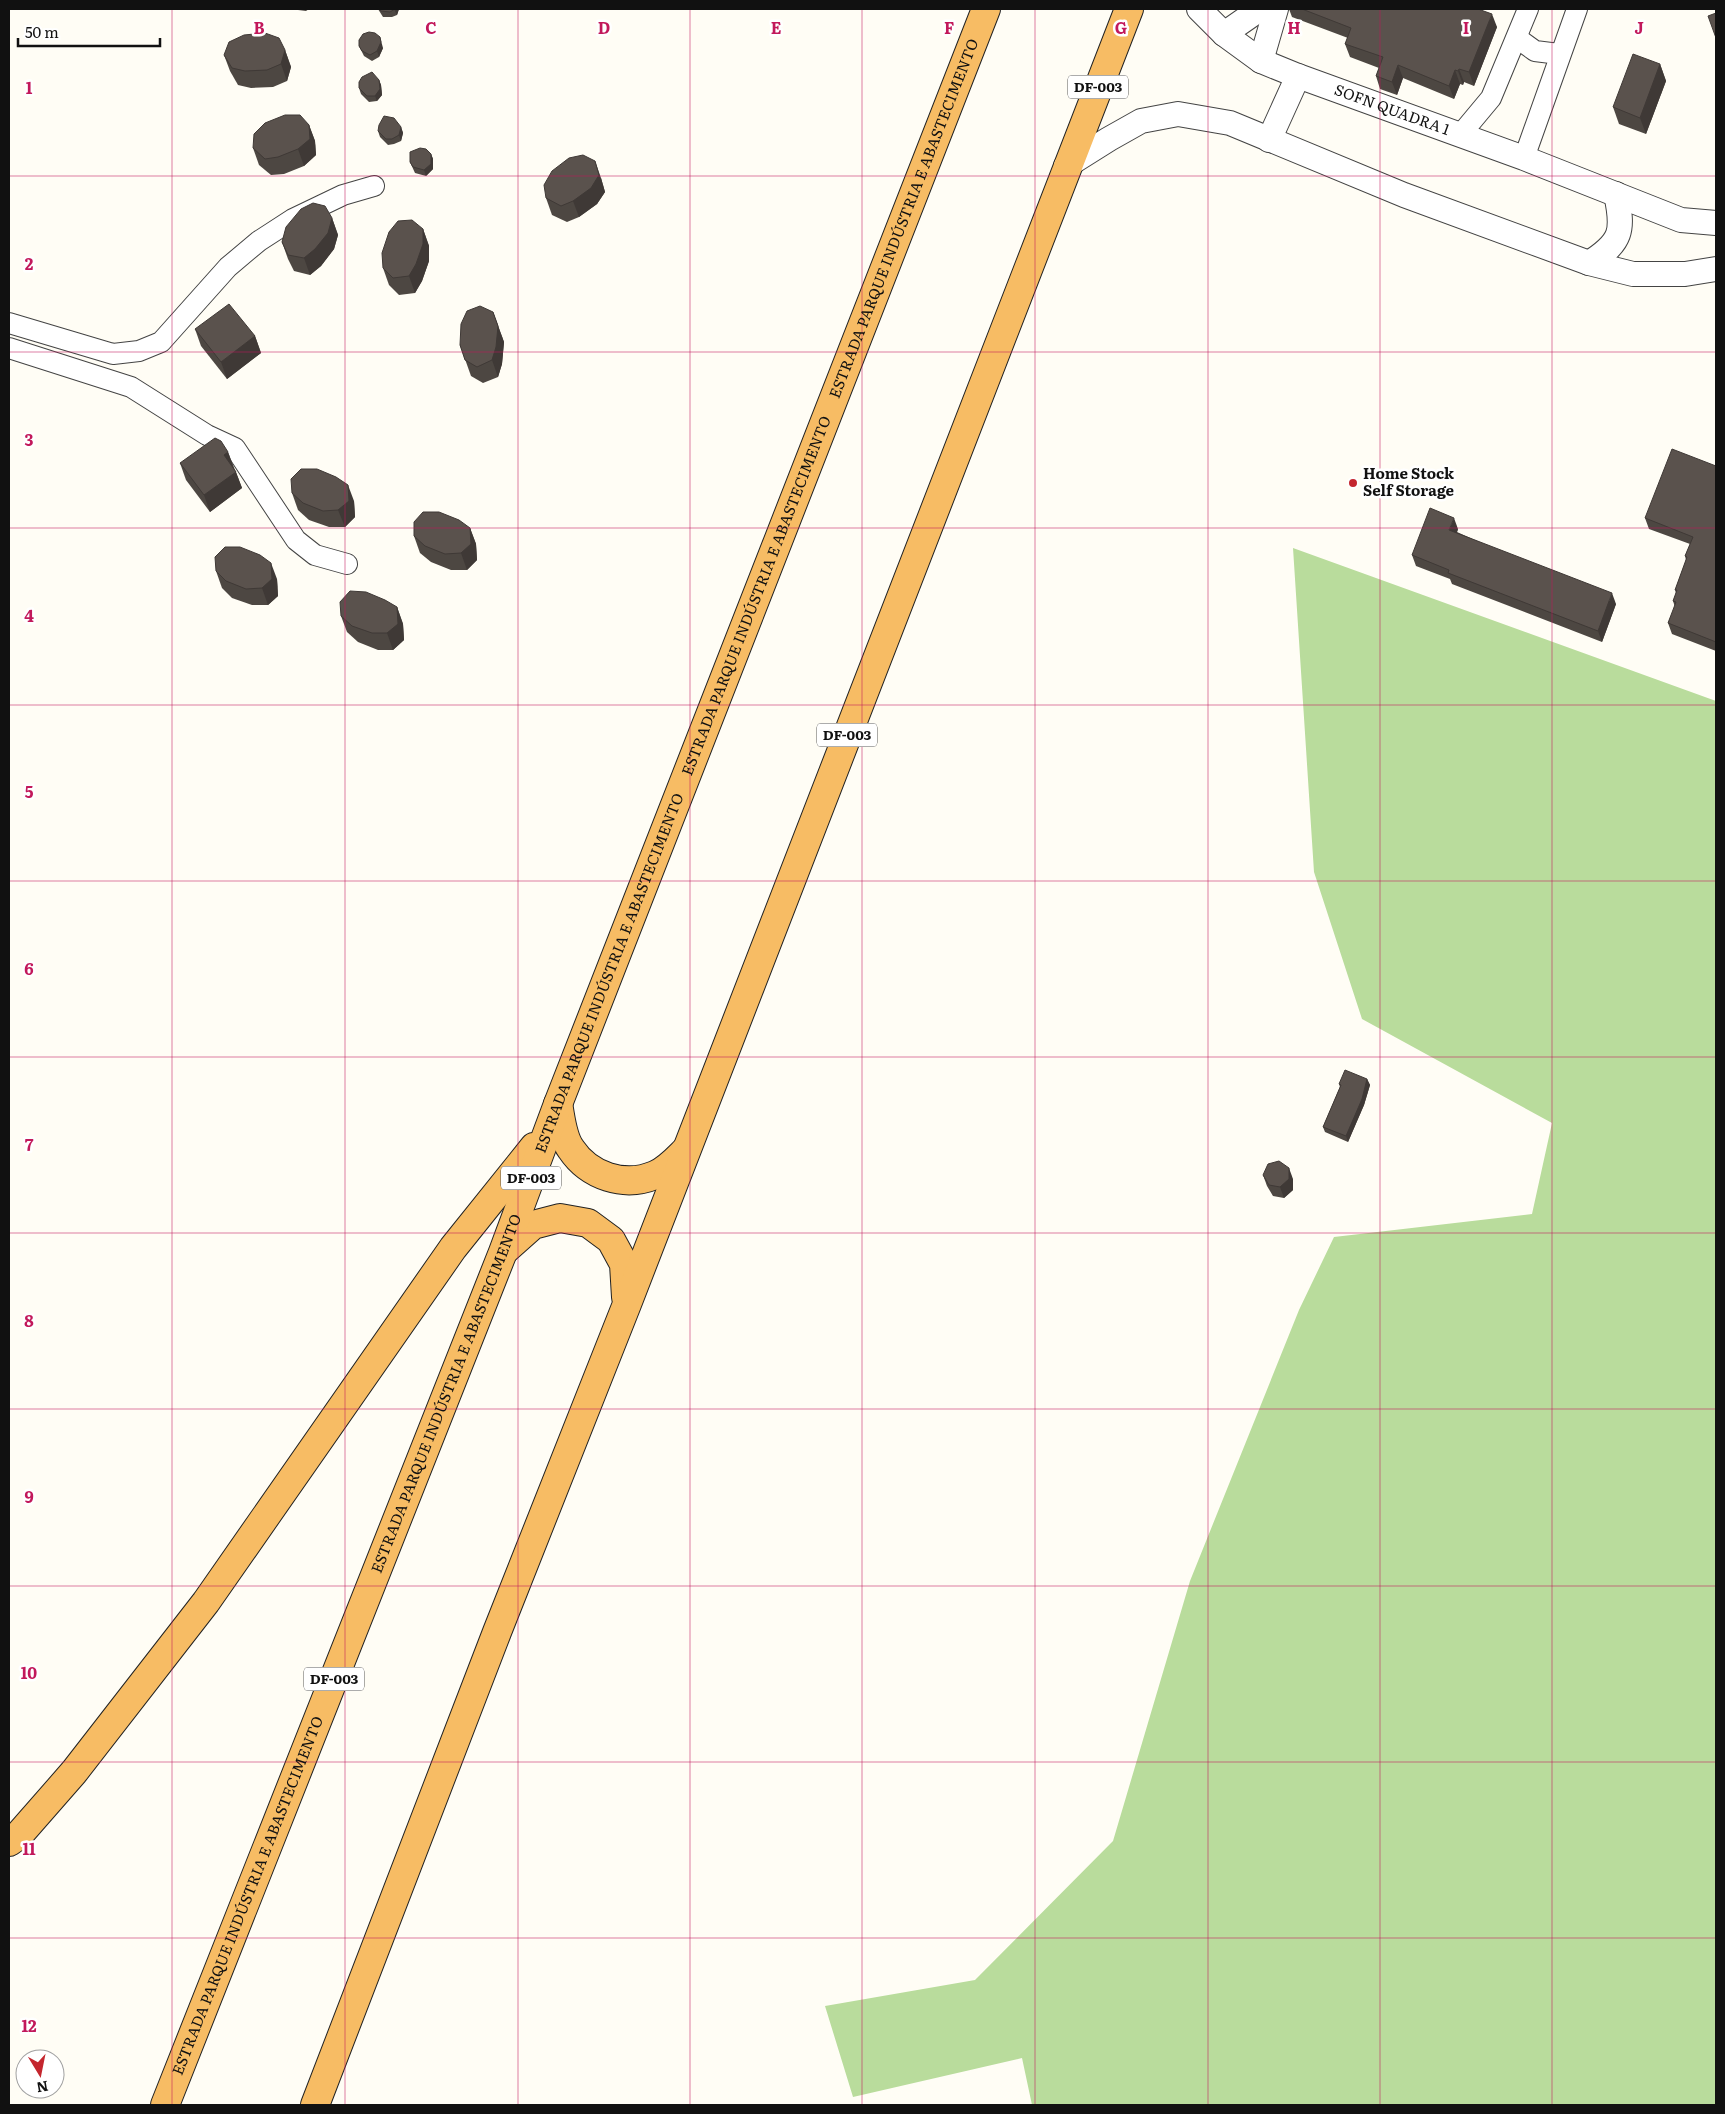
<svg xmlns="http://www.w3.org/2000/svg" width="1725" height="2114" viewBox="0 0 1725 2114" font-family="Literata,serif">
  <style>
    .forest { fill: #b9dc9c }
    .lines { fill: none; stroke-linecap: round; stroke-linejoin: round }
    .minor-casing { stroke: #444; stroke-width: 22 }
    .tertiary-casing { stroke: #444; stroke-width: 26 }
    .trunk-casing { stroke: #222; stroke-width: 30 }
    .minor { stroke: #fff; stroke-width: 20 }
    .tertiary { stroke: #fff; stroke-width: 24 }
    .trunk { stroke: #f7bc64; stroke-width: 28 }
    .wall { fill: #4d4742 }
    .shaded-wall { fill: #3f3936 }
    .building { fill: #5a524d; stroke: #3f3936 }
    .grid { fill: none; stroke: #c2185b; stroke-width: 1; stroke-opacity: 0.55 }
    .poi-dot { fill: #c4262e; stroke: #fff; stroke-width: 2 }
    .labels { text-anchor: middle; stroke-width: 5; stroke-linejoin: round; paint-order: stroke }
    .shield { fill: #fff; stroke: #585858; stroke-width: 1 }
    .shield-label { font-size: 14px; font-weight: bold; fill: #111 }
    .street-label { font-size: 15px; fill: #111; stroke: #fff }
    .poi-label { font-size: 15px; font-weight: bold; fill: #111; stroke: #fff; text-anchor: start }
    .grid-label { font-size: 16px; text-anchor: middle; font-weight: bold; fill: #c2185b; stroke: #fff; stroke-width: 5; stroke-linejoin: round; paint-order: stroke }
  </style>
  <rect width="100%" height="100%" fill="#fffdf5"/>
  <polygon class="forest" points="1293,548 1716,701 1716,2105 1032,2105 1022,2058 853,2097 825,2006 975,1980 1113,1841 1190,1581 1299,1310 1334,1237 1532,1214 1552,1123 1362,1019 1314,872"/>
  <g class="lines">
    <g class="minor-casing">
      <g id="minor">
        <polyline points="1517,38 1535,51 1559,54"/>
        <polyline points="1461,134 1491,98 1528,9"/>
        <polyline points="1524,158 1577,9"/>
        <polyline points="9,323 113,354 139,351 161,342 228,267 259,241 293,219 343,195 374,186"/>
        <polyline points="9,348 131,387 207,435 235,448 296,540 315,555 347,564"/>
      </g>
    </g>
    <g class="tertiary-casing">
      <g id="tertiary">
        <path id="s1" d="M1199 9 1224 34 1261 61 1298 76 1524 158 1681 220 1716 223"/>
        <polyline points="1224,34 1260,9"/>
        <polyline points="1261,61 1276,9"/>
        <polyline points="1269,140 1298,76"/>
        <polyline points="1066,166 1109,139 1141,121 1178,114 1230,123 1404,195 1589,263 1633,274 1685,274 1716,269"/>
        <path d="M1589 263C1622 242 1624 231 1616 194"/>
      </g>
    </g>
    <g class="trunk-casing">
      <g id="trunk">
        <path d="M558 1104C561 1118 562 1137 571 1149 589 1176 624 1188 655 1175 667 1170 676 1160 685 1151"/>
        <polyline points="506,1249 533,1225 560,1218 588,1223 611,1240 624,1264 626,1297"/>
        <polyline points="9,1842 18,1836 74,1772 206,1602 453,1248 534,1147"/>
        <path id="s2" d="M165 2105 503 1252 558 1104 986 9"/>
        <polyline points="315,2105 497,1632 627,1304 1129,9"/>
      </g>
    </g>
    <use href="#minor" class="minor"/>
    <use href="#tertiary" class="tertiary"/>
    <use href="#trunk" class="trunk"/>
  </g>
  <g class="wall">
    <polygon points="290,9 309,9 306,11"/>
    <polygon points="378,9 399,9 397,15 392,17 383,17"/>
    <polygon points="1289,9 1478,9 1497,27 1474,86 1464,82 1463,85 1460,84 1454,99 1403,78 1397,95 1380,89 1376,76 1379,68 1350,57 1345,44 1348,38 1292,17"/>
    <polygon points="359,46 383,48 379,57 372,61 364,56"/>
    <polygon points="285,50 291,67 287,81 273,87 251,88 238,85 230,71 224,55"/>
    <polygon points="1660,64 1666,81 1646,134 1619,124 1613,107"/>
    <polygon points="379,80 381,85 382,95 377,101 369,102 361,94 359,88"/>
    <polygon points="309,125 315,141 316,155 304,166 284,174 271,175 259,165 253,148"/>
    <polygon points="401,127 403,133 401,141 394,144 388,145 380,137 378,131"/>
    <polygon points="431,154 433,159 433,169 426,176 415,173 410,162"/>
    <polygon points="601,178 605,192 597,204 579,217 567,222 552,215 546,198"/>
    <polygon points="332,218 338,235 334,249 321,266 310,275 294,271 288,259 282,242"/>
    <polygon points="423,229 429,246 429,261 422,281 415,293 399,295 389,285 383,268"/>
    <polygon points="493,312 504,342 502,364 498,377 483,383 471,376 460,345"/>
    <polygon points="195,329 255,336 261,353 227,379 201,346"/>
    <polygon points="228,452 242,488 210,512 186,480 180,463"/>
    <polygon points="1716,466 1716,651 1672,634 1668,623 1675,607 1673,601 1676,593 1675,590 1686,560 1685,556 1690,544 1649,529 1645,518"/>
    <polygon points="292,493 354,501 355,517 345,527 329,527 309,520 298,510"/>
    <polygon points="470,528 476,544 477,560 467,570 451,570 431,562 420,553 414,536"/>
    <polygon points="1458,529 1457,532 1616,604 1602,642 1452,584 1450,579 1416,566 1412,555"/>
    <polygon points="216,571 277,579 278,596 268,605 252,605 232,598 222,588"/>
    <polygon points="397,607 403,624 404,640 393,650 378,650 358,642 347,632 341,616"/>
    <polygon points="1367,1079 1370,1085 1364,1105 1348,1142 1325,1132 1323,1127 1340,1087 1339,1084"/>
    <polygon points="1263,1175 1293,1179 1293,1190 1284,1198 1273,1196 1267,1186"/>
  </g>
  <g class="shaded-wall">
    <polygon points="394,9 399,9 397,15"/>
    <polygon points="1492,14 1497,27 1474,86 1469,72"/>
    <polygon points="380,37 383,48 379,57 377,51"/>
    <polygon points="285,50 291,67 287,81 281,64"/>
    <polygon points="1660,64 1666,81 1646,134 1640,118"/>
    <polygon points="1398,65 1403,78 1397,95 1392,82"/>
    <polygon points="1459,69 1464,82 1463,85 1458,71"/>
    <polygon points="1455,70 1460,84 1454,99 1449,86"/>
    <polygon points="379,80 381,85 382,95 377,101 375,96"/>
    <polygon points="309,125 315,141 316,155 304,166 298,149"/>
    <polygon points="401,127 403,133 401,141 399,135"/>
    <polygon points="431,154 433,159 433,169 426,176 424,170"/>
    <polygon points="595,161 601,178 605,192 597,204 579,217 573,201"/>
    <polygon points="332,218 338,235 334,249 321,266 310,275 304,258"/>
    <polygon points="423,229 429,246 429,261 422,281 415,293 409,276"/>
    <polygon points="493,312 504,342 502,364 498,377 492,360"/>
    <polygon points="255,336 261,353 227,379 221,362"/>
    <polygon points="228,452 234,469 224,455"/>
    <polygon points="236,472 242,488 210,512 204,495"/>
    <polygon points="348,485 354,501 355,517 345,527 338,510"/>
    <polygon points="1454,518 1458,529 1454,541 1449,530"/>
    <polygon points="470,528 476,544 477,560 467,570 461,553"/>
    <polygon points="271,563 277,579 278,596 268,605 262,588"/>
    <polygon points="1612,593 1616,604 1602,642 1598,631"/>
    <polygon points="397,607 403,624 404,640 393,650 387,633"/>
    <polygon points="1367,1079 1370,1085 1364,1105 1348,1142 1346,1136"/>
    <polygon points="1289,1168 1293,1179 1293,1190 1284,1198 1280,1187"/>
  </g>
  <g class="building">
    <polygon points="379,9 395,9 390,12 381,11"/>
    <polygon points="1302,9 1478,9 1492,14 1469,72 1459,69 1458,71 1455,70 1449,86 1398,65 1392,82 1376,76 1383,57 1345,44 1351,28"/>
    <polygon points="1716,13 1716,38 1708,16"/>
    <polygon points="369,32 375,33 380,37 381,42 377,51 370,55 362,51 359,46 359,40 363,34"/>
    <polygon points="265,33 279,38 285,50 281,64 267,70 245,71 232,68 224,55 229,42 244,35"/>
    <polygon points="1633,54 1660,64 1640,118 1613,107"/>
    <polygon points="372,72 379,80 380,89 375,96 367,96 359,88 359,82 362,77"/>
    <polygon points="285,115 300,115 309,125 310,139 298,149 278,157 265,159 253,148 254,134 265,123"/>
    <polygon points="384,116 394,118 401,127 399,135 392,139 386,139 378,131 379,125"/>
    <polygon points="420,148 426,149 431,154 431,164 424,170 413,167 410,162 410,152"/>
    <polygon points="583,155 595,161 599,175 591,188 573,201 561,206 546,198 544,185 552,171 569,158"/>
    <polygon points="313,203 325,206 332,218 328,233 315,249 304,258 288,255 282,242 286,227 301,209"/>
    <polygon points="412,220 423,229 423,244 416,264 409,276 393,278 383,268 382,253 389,232 398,221"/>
    <polygon points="229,304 255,336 221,362 195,329"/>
    <polygon points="480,306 493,312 498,326 496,347 492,360 477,367 465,360 460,345 461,324 467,311"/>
    <polygon points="215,438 221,441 228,452 224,455 236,472 204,495 180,463"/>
    <polygon points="1672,449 1716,466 1716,642 1668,623 1676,602 1673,601 1677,590 1675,590 1687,557 1685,556 1693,537 1645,518"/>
    <polygon points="301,469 317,469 336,477 348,485 349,501 338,510 323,511 303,503 292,493 291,479"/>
    <polygon points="1430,508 1454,518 1449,530 1612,593 1598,631 1448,573 1449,570 1412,555"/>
    <polygon points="423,512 439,512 459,520 470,528 471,544 461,553 445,554 425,546 414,536 414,522"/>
    <polygon points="225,547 240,547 260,555 271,563 272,579 262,588 246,589 226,581 216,571 215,557"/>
    <polygon points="350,591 366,592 385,600 397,607 398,624 387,633 372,633 352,626 341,616 340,602"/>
    <polygon points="1345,1070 1367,1079 1362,1099 1346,1136 1323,1127 1341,1085 1339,1084"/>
    <polygon points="1279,1161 1289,1168 1289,1179 1280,1187 1269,1185 1263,1175 1268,1164"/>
  </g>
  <path class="grid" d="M172 9V2105M345 9V2105M518 9V2105M690 9V2105M862 9V2105M1035 9V2105M1208 9V2105M1380 9V2105M1552 9V2105M9 176H1716M9 352H1716M9 528H1716M9 705H1716M9 881H1716M9 1057H1716M9 1233H1716M9 1409H1716M9 1586H1716M9 1762H1716M9 1938H1716"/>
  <circle class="poi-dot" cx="1353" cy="483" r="5"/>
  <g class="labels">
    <g class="shield">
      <rect x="1068" y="75.5" width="60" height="23" rx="4"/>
      <rect x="817" y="723.5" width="60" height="23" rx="4"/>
      <rect x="501" y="1166.5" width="60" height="23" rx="4"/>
      <rect x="304" y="1667.5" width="60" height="23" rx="4"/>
    </g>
    <g class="shield-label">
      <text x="1098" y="92">DF-003</text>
      <text x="847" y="740">DF-003</text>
      <text x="531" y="1183">DF-003</text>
      <text x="334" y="1684">DF-003</text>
    </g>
    <g class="street-label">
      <text dy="5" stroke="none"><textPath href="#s1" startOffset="221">SOFN QUADRA 1</textPath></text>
      <text dy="5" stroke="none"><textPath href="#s2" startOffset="2026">ESTRADA PARQUE INDÚSTRIA E ABASTECIMENTO</textPath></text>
      <text dy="5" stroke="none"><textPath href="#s2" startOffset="1621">ESTRADA PARQUE INDÚSTRIA E ABASTECIMENTO</textPath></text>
      <text dy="5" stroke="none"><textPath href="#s2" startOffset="1216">ESTRADA PARQUE INDÚSTRIA E ABASTECIMENTO</textPath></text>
      <text dy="5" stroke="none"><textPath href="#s2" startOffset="765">ESTRADA PARQUE INDÚSTRIA E ABASTECIMENTO</textPath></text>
      <text dy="5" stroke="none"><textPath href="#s2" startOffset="225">ESTRADA PARQUE INDÚSTRIA E ABASTECIMENTO</textPath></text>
    </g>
    <g class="poi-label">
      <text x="1363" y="479">Home Stock<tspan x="1363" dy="17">Self Storage</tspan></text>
    </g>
  </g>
  <g class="grid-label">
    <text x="259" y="34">B</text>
    <text x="431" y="34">C</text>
    <text x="604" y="34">D</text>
    <text x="776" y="34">E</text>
    <text x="949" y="34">F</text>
    <text x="1121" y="34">G</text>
    <text x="1294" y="34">H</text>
    <text x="1466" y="34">I</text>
    <text x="1639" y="34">J</text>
    <text x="29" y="94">1</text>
    <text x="29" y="270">2</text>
    <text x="29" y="446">3</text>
    <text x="29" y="622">4</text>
    <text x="29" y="798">5</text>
    <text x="29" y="975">6</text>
    <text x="29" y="1151">7</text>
    <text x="29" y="1327">8</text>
    <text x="29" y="1503">9</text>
    <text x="29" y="1679">10</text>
    <text x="29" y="1855">11</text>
    <text x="29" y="2032">12</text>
  </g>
  <rect width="1725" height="2114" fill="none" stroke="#111111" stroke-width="20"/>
  <g transform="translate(40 2074) rotate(170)"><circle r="24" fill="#ffffff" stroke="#a0a0a0"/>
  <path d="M0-4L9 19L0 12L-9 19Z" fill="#c4262e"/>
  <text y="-8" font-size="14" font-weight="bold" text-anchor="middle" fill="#111111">N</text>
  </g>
  <path d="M18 38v8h142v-8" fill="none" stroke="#111111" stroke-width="2.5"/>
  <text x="25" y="38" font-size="15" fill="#111111" stroke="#ffffff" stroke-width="4" paint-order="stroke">50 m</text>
</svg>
